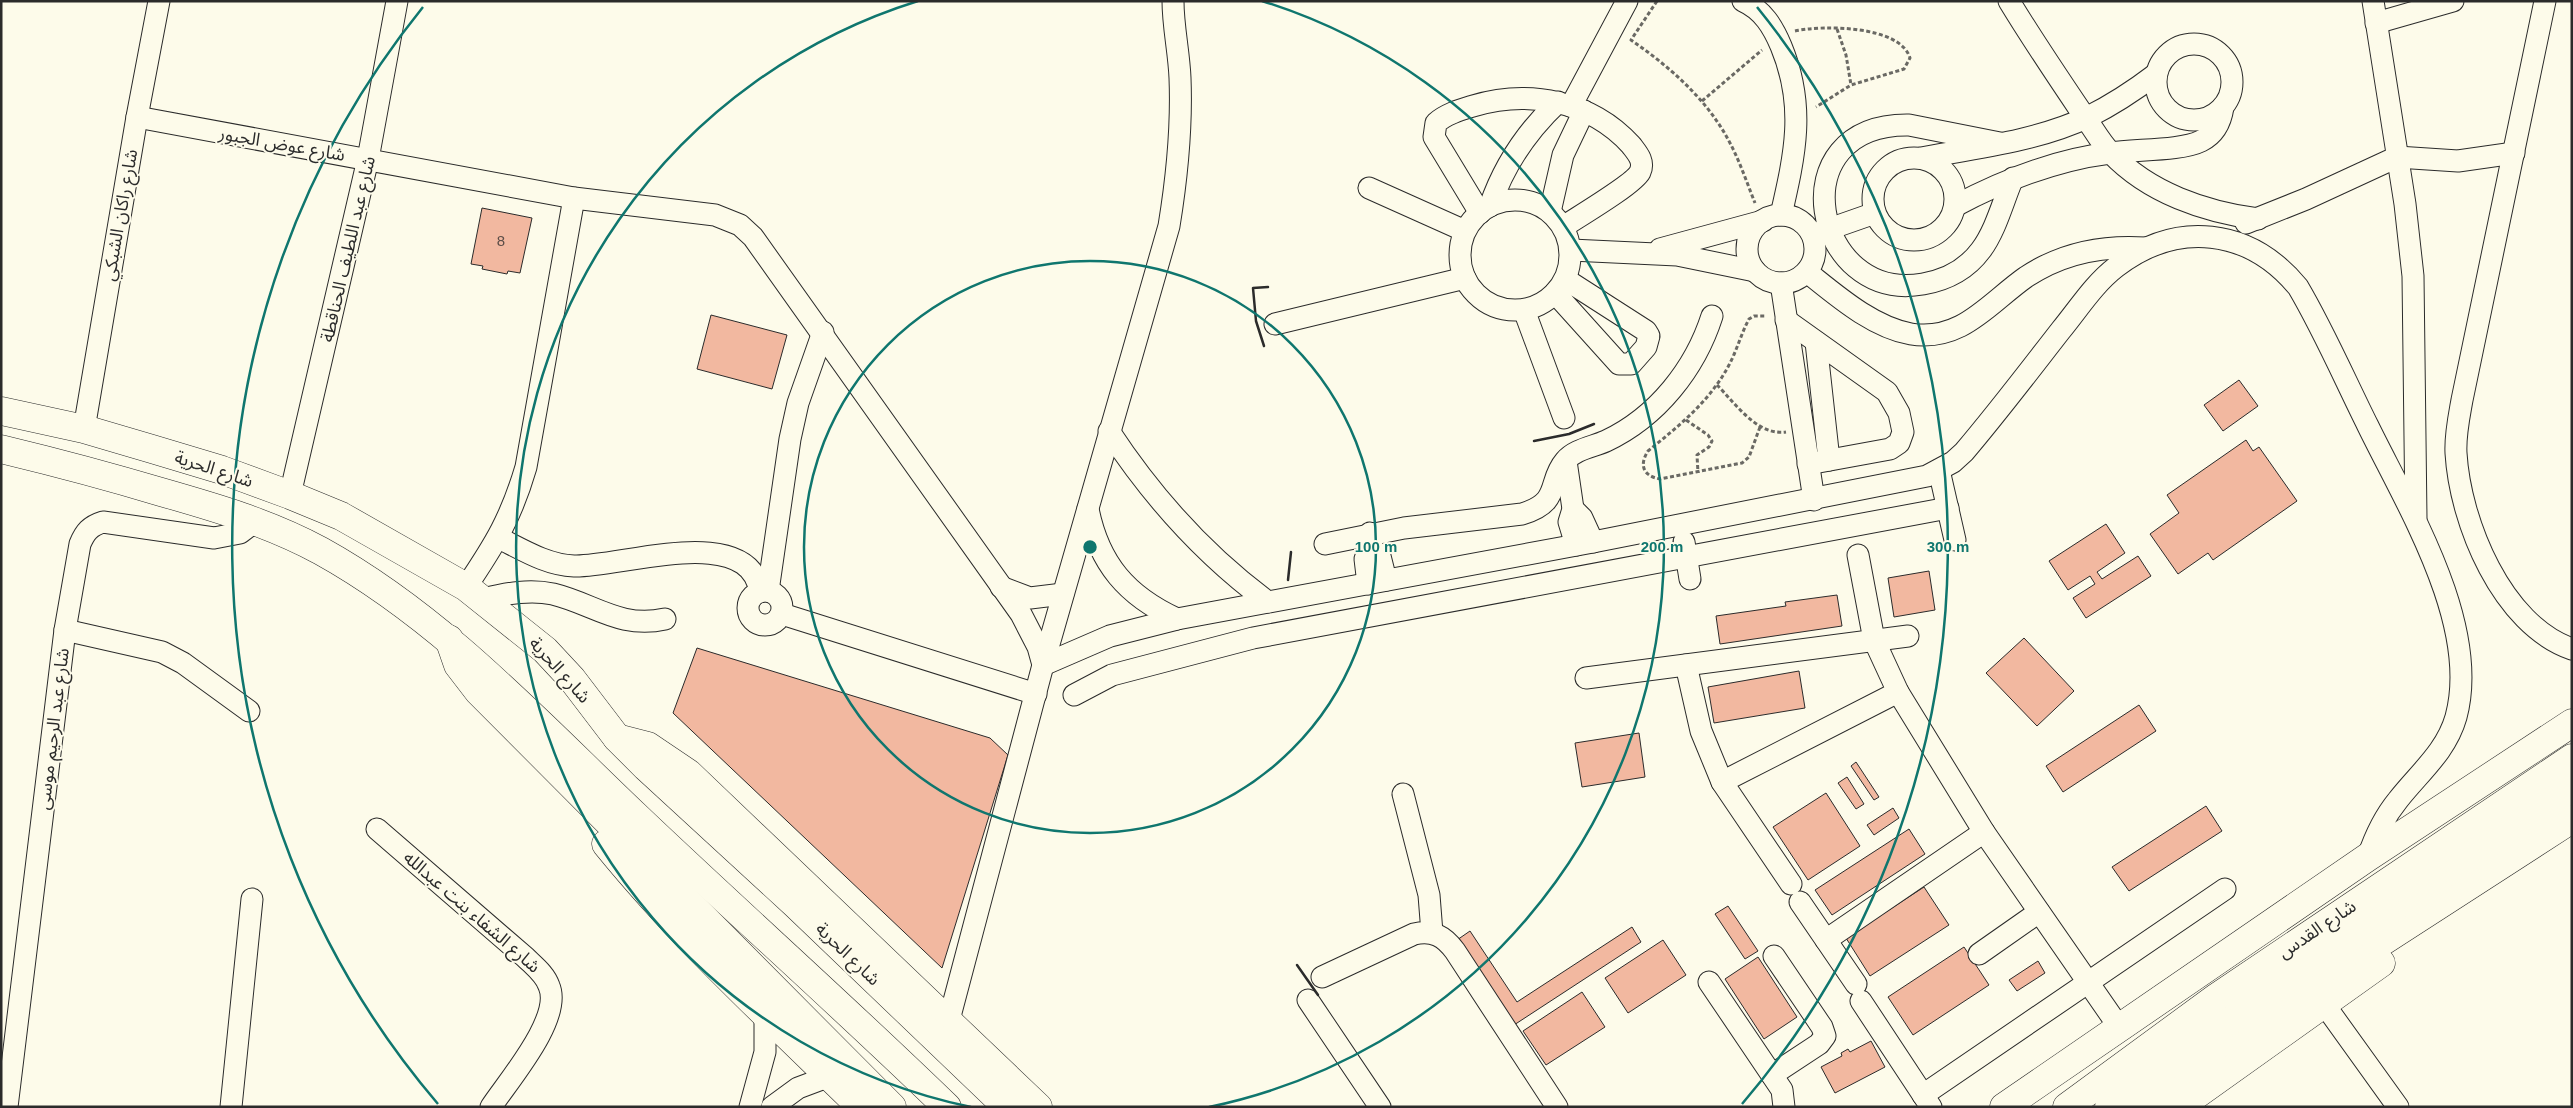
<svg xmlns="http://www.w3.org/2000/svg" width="2573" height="1108" viewBox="0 0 2573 1108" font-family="Helvetica,'Noto Sans Arabic',sans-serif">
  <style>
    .building { fill: #f2b8a0; stroke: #2b2b2b }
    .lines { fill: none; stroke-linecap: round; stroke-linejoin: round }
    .minor-casing { stroke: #2b2b2b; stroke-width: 23 }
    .major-casing { stroke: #2b2b2b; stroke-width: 29 }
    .highway-casing { stroke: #2b2b2b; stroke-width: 29 }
    .path { stroke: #6a6964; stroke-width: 3; stroke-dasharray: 4 2.5; stroke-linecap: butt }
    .minor { stroke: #fdfbea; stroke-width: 21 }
    .major { stroke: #fdfbea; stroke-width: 28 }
    .highway { stroke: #fdfbea; stroke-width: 28 }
    .wall { stroke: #2b2b2b; stroke-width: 2.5 }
    .ring { fill: none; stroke: #0f766e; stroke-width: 2.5 }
    .labels { text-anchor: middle; stroke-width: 4; stroke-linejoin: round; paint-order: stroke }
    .number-label { font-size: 15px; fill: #5d4e48 }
    .street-label { font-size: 18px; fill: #2b2b2b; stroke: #fdfbea }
    .centre { fill: #0f766e; stroke: #fdfbea; stroke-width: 2.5 }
    .ring-label { font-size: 15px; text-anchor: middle; font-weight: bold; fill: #0f766e; stroke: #fdfbea; stroke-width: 4; stroke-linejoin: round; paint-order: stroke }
  </style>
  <rect width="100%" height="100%" fill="#fdfbea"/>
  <g class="building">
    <polygon points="482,208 532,218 520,273 508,271 507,274 482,269 483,266 471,264"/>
    <polygon points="711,315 787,335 772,389 697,369"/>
    <polygon points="2239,380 2258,406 2223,431 2204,405"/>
    <polygon points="2246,440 2253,451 2259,447 2297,501 2213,560 2208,553 2178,574 2150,534 2179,513 2167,495"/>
    <polygon points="2106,524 2125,553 2097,572 2102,579 2138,556 2151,576 2086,618 2073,598 2095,584 2090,576 2068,590 2049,561"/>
    <polygon points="1929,571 1935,610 1894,617 1888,578"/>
    <polygon points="1837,595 1842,626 1720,644 1716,616 1786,606 1785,602"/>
    <polygon points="2024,638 2074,691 2037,726 1986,673"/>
    <polygon points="697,648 990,738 1008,755 942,968 673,713"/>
    <polygon points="1799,671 1805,708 1714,723 1708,687"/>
    <polygon points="2139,705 2156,731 2063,792 2046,766"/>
    <polygon points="1639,733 1645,777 1582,787 1575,743"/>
    <polygon points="1856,762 1879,797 1874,800 1851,766"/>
    <polygon points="1847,777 1864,804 1856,809 1838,783"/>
    <polygon points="1826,793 1860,846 1808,880 1773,827"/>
    <polygon points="2206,806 2222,831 2129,891 2112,867"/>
    <polygon points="1893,808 1899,818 1874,835 1867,825"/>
    <polygon points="1909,829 1925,854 1832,915 1815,890"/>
    <polygon points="1924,887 1949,925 1870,976 1846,938"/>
    <polygon points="1728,906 1758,951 1745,959 1715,914"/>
    <polygon points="1632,927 1641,942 1514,1025 1457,940 1470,931 1517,1002"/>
    <polygon points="1663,940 1686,975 1628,1013 1605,978"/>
    <polygon points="1964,947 1989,985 1913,1035 1888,997"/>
    <polygon points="1758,957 1797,1017 1764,1039 1725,979"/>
    <polygon points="2038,961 2045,973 2017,991 2009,980"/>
    <polygon points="1582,992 1605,1027 1546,1065 1523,1031"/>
    <polygon points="1871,1041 1885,1067 1835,1093 1821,1067 1842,1056 1841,1053 1848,1049 1850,1052"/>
  </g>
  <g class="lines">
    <g class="minor-casing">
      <g id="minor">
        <path d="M1743 1C1763 10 1773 27 1781 46 1806 106 1795 154 1781 215"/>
        <path d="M2009 1C2032 39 2057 76 2082 113 2092 126 2100 142 2111 153 2149 193 2205 212 2258 219"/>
        <polyline points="2373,1 2405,204 2413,276 2416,518"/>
        <path d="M2545 1 2462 400C2459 417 2455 435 2456 453 2460 522 2502 625 2572 649"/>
        <polyline points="2376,23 2453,1"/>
        <circle cx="2194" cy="82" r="38"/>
        <polyline points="1571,106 1627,1"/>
        <polyline points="137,117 574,198 715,215 740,225 753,237 1021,614 1038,647 1043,665"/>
        <path d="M2000 143 1909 125C1777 123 1813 304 1923 284 1946 280 1967 269 1981 250 1996 230 2003 201 2013 178"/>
        <circle cx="1914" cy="199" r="41"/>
        <path d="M1921 158C1976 148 2037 141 2088 117 2112 105 2135 90 2156 74"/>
        <polyline points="1369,188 1465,231"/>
        <circle cx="1515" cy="255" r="55"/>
        <path d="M1490 206C1504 165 1526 132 1558 102"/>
        <path d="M1955 206C2004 180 2054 160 2110 153 2134 149 2181 151 2201 141 2215 134 2221 121 2223 107"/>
        <polyline points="1550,212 1563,155 1584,111"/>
        <path d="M1480 213 1434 137 1436 123C1446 114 1460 110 1473 106 1529 89 1591 101 1631 145 1637 153 1645 161 1640 172 1634 184 1578 217 1563 227"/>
        <circle cx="1781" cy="249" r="34"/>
        <polyline points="2246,223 2306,199 2397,157 2458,161 2514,153"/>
        <polyline points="1815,234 1875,213"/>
        <polyline points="1660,249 1763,221"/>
        <polyline points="1571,250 1677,255 1755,271"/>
        <path d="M1807 272C1836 295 1872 327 1911 334 1962 342 1989 303 2026 277 2062 253 2103 245 2146 248"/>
        <polyline points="1781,283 1814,500"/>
        <polyline points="1555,293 1619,364 1631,364 1646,347 1649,336 1646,331 1565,279"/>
        <polyline points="1524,310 1564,418"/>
        <polyline points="1786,320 1887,392 1899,413 1903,432 1899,443 1890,449 1808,464"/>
        <polyline points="1275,324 1465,278"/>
        <polyline points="1816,342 1829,460"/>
        <polyline points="84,429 137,117 159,1"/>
        <path d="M1109 431C1153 498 1203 554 1268 602"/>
        <polyline points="1566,461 1573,509 1569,522 1576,545"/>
        <polyline points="1939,470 1955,540"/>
        <polyline points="290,495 368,159 397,1"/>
        <path d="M1088 509C1099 564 1127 596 1177 619"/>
        <polyline points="1573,509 1582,518 1593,542"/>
        <path d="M499 538C523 550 547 565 574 566 619 568 749 521 760 592"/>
        <polyline points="1684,542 1690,579"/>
        <path d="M1325 544 1404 528 1522 514C1562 502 1547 482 1565 461 1575 449 1593 447 1606 441 1657 417 1695 369 1712 316"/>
        <polyline points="1371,547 1380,556 1386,580"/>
        <polyline points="1858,555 1874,640 1898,692 1984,832 2119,1027"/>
        <polyline points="1368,584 1365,559 1371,547 1370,533"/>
        <path d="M466 587C495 544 511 518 526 467L574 198"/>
        <polyline points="1001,587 1030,598 1063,594"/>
        <circle cx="765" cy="608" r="17"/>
        <polyline points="768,591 790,439 798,403 823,332"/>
        <path d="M484 599C507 593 530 589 553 594 594 604 620 629 665 619"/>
        <polyline points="782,614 1036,694"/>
        <polyline points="65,630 162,652 183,663 249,711"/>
        <path d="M1043 665 1110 636 1177 619 1593 542 1927 476 1953 462 1964 452C1998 412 2029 371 2061 330 2079 308 2094 284 2116 267 2177 220 2249 228 2298 287 2324 331 2345 380 2368 426 2407 506 2481 625 2456 717 2446 752 2419 773 2398 800 2384 817 2375 836 2368 857"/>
        <polyline points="1686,665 1701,731 1722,782 1791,884"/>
        <polyline points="1586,678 1908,636"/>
        <polyline points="1074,695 1112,675 1253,638 1948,508"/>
        <polyline points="1722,782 1898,692"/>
        <polyline points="1403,794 1429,895 1432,933"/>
        <path d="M377 829 525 957C534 966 545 974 549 986 563 1018 508 1081 491 1107"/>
        <polyline points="1800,902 1856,984"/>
        <polyline points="1826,940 1984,832"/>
        <polyline points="1979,954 2039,912"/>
        <path d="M1322 977 1414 934C1433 930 1444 936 1455 951L1557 1107"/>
        <polyline points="1709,982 1782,1090 1784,1107"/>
        <polyline points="1308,1000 1380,1107"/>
        <polyline points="1861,1001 1931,1107"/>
        <polyline points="2324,1004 2398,1107"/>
        <path d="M949 1020 1043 665 1169 226C1177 177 1182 128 1180 78 1179 52 1173 27 1173 1"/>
        <polyline points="1772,1075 1819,1044 1825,1036 1822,1027 1774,956"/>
        <polyline points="1923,1095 2225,889"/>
        <path d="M7 1107 65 630 80 544C85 532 90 526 103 522L214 538 240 533 257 520"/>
        <polyline points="231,1107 252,899"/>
        <polyline points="750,1107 765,1052 765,1015"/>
        <polyline points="772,1107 798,1088 830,1076"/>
      </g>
    </g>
    <g class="major-casing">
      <g id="major">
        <polyline points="449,639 458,665 478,691 892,1107"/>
        <polyline points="617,738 648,746 688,773 1038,1107"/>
        <path d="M606 844C683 939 774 1022 861 1107"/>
        <polyline points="2004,1107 2368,857 2572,723"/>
        <polyline points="2143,1107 2343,967 2572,819"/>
        <polyline points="2179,1107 2381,963"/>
      </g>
    </g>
    <g class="highway-casing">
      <g id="highway">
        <polyline points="1,411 84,429 152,449 222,470 290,495 341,516 466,587 545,650 572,679 617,738 646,767 795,904 1007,1107"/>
        <path d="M1 449C55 462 108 476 161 492 217 508 269 523 321 551 442 618 537 722 636 816 739 914 845 1008 947 1107"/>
        <polyline points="2067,1107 2217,997 2572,758"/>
        <polyline points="2109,1107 2327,952 2572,788"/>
      </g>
    </g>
    <g class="path">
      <path d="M1657 1 1631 40C1670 67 1708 100 1730 143 1740 162 1747 183 1755 203"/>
      <polyline points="1837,29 1846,55 1851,85"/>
      <path d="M1795 31C1822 25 1900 25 1910 58L1904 69 1851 85 1816 107"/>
      <polyline points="1702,101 1762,50"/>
      <path d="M1717 385C1735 403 1757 436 1786 432"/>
      <polyline points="1686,420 1708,435 1712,441 1709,447 1697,455 1698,473"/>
      <path d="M1760 427 1749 457 1742 463 1660 479C1643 476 1639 465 1648 451 1680 425 1710 401 1729 365 1737 350 1741 334 1749 319L1754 316H1766"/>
    </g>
    <use href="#minor" class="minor"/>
    <use href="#major" class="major"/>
    <use href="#highway" class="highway"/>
    <g class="wall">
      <polyline points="1264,346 1256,321 1253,288 1268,287"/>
      <polyline points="1534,441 1569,434 1594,424"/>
      <polyline points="1288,580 1291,552"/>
      <polyline points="1297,965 1318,995"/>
    </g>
  </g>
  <g class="ring">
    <circle cx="1090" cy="547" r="286"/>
    <path d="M971 1107A572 572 0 0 1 918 1M1262 1A572 572 0 0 1 1209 1107"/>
    <path d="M438 1104A858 858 0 0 1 423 7M1757 7A858 858 0 0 1 1742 1104"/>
  </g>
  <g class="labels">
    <g class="number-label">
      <text x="501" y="246">8</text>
    </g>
    <g class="street-label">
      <text transform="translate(282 144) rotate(10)" y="6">شارع عوض الجبور</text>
      <text transform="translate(120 215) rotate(-80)" y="6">شارع راكان الشبكي</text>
      <text transform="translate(348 249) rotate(-77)" y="6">شارع عبد اللطيف الحناقطة</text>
      <text transform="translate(214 469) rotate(18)" y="6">شارع الحرية</text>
      <text transform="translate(560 670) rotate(48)" y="6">شارع الحرية</text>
      <text transform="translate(53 729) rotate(-83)" y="6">شارع عبد الرحيم موسى</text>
      <text transform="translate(472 912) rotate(41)" y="6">شارع الشفاء بنت عبدالله</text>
      <text transform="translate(2317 929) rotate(-34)" y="6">شارع القدس</text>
      <text transform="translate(848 954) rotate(44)" y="6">شارع الحرية</text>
    </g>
  </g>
  <circle cx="1090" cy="547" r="8" class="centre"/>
  <g class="ring-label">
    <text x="1376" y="552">100 m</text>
    <text x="1662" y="552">200 m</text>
    <text x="1948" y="552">300 m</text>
  </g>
  <rect width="2573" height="1108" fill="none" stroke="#2b2b2b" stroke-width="5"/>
</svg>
